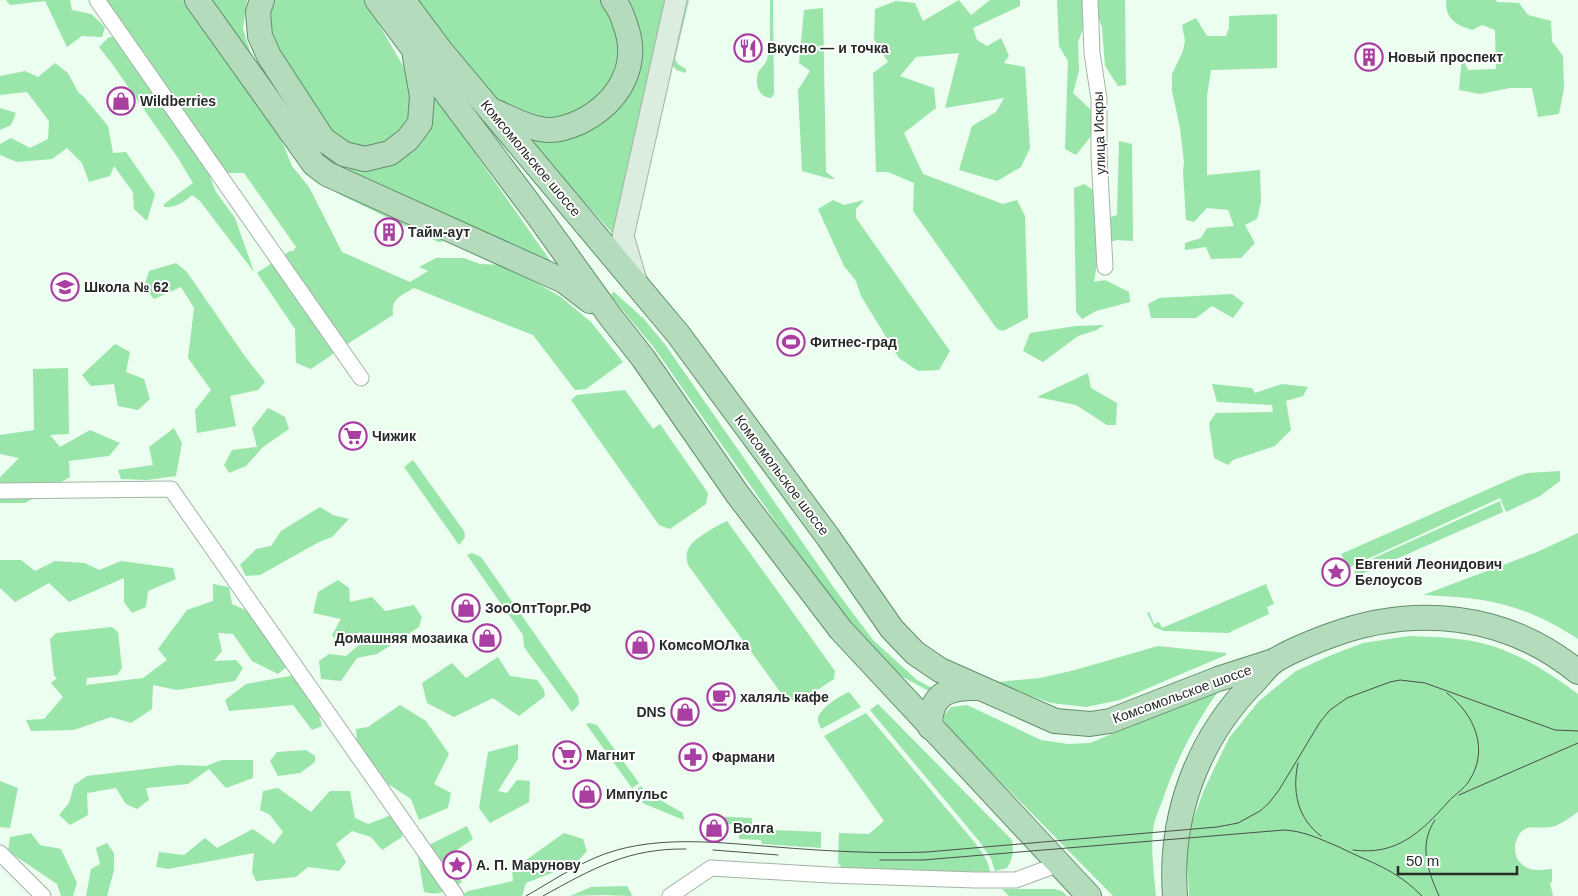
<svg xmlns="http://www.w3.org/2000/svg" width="1578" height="896" viewBox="0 0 1578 896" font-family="Arial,sans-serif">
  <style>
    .green { fill: #99e5aa }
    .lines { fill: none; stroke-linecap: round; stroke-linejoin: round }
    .street-casing { stroke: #a3b4a6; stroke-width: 17 }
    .secondary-casing { stroke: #a3b4a6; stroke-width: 23 }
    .primary-casing { stroke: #628e6c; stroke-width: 26 }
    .street { stroke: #fff; stroke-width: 15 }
    .secondary { stroke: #daedde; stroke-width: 21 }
    .primary { stroke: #b5dbbd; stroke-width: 24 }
    .tram { stroke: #4a524b; stroke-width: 1 }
    .labels { text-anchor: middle; stroke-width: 4; stroke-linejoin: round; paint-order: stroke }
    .poi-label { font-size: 14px; font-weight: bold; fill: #262c27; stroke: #fff; text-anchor: start }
    .street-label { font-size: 14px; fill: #262c27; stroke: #fff }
  </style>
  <rect width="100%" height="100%" fill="#ecfeef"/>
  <g class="green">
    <polygon points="6,0 70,0 72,10 91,14 105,27 102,37 82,36 67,47 45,1 10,5"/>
    <path d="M105 0H183L281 139 292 166 309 187 342 252 410 282 428 271 419 267 436 258H464L480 264 505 265 511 268 561 297 591 322 623 362 586 389 575 390 533 335 414 288C401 296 391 298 393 315L349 343 311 369 296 363 295 329 257 273 290 251H293L296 247 244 173H228L218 161 210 177 216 192 235 218 254 272 200 201 192 195C184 202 175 208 164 207V204L193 183 178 158 113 65 99 47 109 37 124 38Z"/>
    <polygon points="206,0 247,0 243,29 251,54 318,148 394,162 432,92 554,266 330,168"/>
    <polygon points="266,0 365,0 414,85 415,115 405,134 366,152 328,134 264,41"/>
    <polygon points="413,0 602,0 610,11 617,33 619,54 614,72 603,92 588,107 567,116 550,120 526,117 497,102"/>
    <polygon points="623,0 673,0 614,235 525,136 614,106"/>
    <polygon points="684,0 689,0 675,59 678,64 686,69 686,73 676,70 671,63"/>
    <path d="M770 0H773L774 94 771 98C758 97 755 84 758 73 760 68 765 65 767 60 769 53 765 47 770 41Z"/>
    <polygon points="959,0 971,15 990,0 1020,0 1020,6 973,28 977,40 987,46 1001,38 1009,56 1004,63 1025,67 1030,148 1021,167 997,181 959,170 972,126 996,112 1004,98 945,108 959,53 916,57 900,76 934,88 936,108 904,133 923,174 1003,204 1017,200 1025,216 1028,318 1003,331 997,329 913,211 914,183 888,172 876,172 873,73 888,62 874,39 875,9 896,1 915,3 923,21"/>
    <polygon points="1057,0 1082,0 1085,24 1078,42 1079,71 1073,93 1092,111 1095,131 1076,155 1065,149 1068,61 1059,46"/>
    <polygon points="1096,0 1125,0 1126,85 1118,86 1105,66 1102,27 1094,7"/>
    <path d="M1446 0H1496L1497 2 1519 3 1528 15 1551 21 1552 41 1563 56 1564 88 1559 114 1538 117 1532 88H1510L1480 94 1459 90 1462 57 1468 70 1496 69 1495 30 1482 25 1472 30C1456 25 1445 19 1446 0Z"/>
    <polygon points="823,8 826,172 835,179 831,179 802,171 798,90 810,71 799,63 804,10"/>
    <polygon points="1277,14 1277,68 1211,70 1207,96 1207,175 1260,170 1261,202 1257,219 1245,225 1255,243 1241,258 1211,259 1206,247 1185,250 1185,243 1201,238 1207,228 1234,226 1228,210 1207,208 1194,222 1186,220 1183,172 1184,162 1180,128 1172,91 1172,74 1183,51 1185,41 1182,25 1196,18 1207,36 1226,36 1229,28 1229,16"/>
    <polygon points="55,63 68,73 78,92 84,97 108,126 113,153 126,152 155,194 147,221 134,209 133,192 114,166 110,176 89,182 82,163 67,148 52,159 17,162 0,155 0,144 11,138 30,148 48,139 49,121 27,92 0,95 0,76 25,71 38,77"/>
    <polygon points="0,108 16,113 11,125 0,130"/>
    <polygon points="1119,141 1132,144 1133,241 1117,240 1100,245 1094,282 1105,280 1129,292 1130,302 1096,311 1082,319 1076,312 1074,188 1084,184 1093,190 1097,221 1117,215"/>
    <polygon points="337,190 444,238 442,242 438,242 339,194"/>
    <polygon points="833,200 844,205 864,200 856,209 856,218 950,351 939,370 918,371 899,358 861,296 856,281 844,266 818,209"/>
    <polygon points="176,263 187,272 244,355 265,382 258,390 230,396 236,426 197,433 195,410 211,390 188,358 194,308 181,287 154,299 144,287 149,271"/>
    <polygon points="614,292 643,318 664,343 837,592 873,640 917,680 938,691 934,694 903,677 868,646 829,598 655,349 612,297 611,294"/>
    <polygon points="1232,294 1244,303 1233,318 1212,306 1196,318 1151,318 1148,304 1159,298"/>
    <polygon points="1104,325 1097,330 1078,336 1043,362 1023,351 1030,333 1076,326"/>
    <polygon points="115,344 130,352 126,372 144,379 150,399 138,410 118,406 114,384 91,386 82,375"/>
    <polygon points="68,368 69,434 50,435 60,447 90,430 120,443 109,456 69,461 70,477 25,503 0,503 0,477 19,458 0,454 0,435 34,430 33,369"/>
    <polygon points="1088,373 1091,388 1117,403 1116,425 1107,425 1076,405 1037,397"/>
    <polygon points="1212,384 1252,388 1255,393 1282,384 1308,387 1303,396 1286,401 1291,430 1275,446 1233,460 1228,465 1214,458 1209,423 1216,413 1273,412 1272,405 1217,402"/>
    <polygon points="625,390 653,429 660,424 708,493 706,504 670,529 659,525 571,400 577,395"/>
    <polygon points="268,408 285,417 289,429 263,447 246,466 229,473 224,465 232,450 257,447 252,428"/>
    <polygon points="174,428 182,443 176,476 147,480 121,479 118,470 153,465 149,447"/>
    <polygon points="413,460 464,531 465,537 459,545 404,467"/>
    <polygon points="1560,471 1560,481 1540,496 1506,512 1500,498 1348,568 1341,554 1518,476 1528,473"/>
    <polygon points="1500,501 1503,512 1355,577 1354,567"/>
    <polygon points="320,507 333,515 349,519 332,537 319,542 260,575 246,576 240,565 256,549 271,546 281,531"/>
    <path d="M727 521 835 671 834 679 804 699 795 701 784 697 688 565C686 557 686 552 690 546 695 538 718 525 727 521Z"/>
    <path d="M1578 533V639C1549 620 1516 605 1482 600 1463 597 1443 596 1423 595L1537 552Z"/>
    <polygon points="472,553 481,557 578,696 579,704 572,712 524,647 523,635 467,555"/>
    <polygon points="0,560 21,560 35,571 55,561 85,563 99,570 121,561 173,568 176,579 148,591 146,607 132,613 124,602 124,578 69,602 49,583 15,602 0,588"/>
    <polygon points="338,580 349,588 350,602 372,597 385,611 414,605 422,617 419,627 377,654 357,658 341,681 321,679 319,661 329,654 346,656 367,638 360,632 339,644 332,635 341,619 313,613 318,592"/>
    <polygon points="213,584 229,587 232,604 250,612 290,664 278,674 252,661 233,634 218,633 222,651 214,661 236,660 243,668 235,681 177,690 153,685 152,709 131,723 111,717 74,730 31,731 26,720 44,719 63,697 51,683 57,678 54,676 50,639 56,633 112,627 118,632 122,668 117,675 87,678 86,685 143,678 167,660 158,649 187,610 213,601"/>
    <polygon points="1266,584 1274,604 1267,607 1269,614 1228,633 1164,631 1154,627 1147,613 1149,612 1154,624 1159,622 1162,628"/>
    <path d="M1409 636C1442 637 1478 638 1508 652 1533 662 1556 678 1578 694V812C1571 816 1560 826 1551 827 1536 830 1524 820 1516 841 1514 847 1515 855 1518 860 1528 873 1538 870 1552 869V882L1550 883 1553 896H1189L1187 862 1188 844 1192 822 1204 790 1229 738 1259 701 1296 671 1329 656 1363 643Z"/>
    <polygon points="1158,646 1226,653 1226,655 1120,700 1086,707 1051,703 1022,693 998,682 1040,678 1075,670"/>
    <polygon points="498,657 510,676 537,680 544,690 545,696 519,716 493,698 454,717 427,703 422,683 452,663 466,678"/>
    <polygon points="295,675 315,700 322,726 312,730 293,705 229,711 225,700 246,684"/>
    <path d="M1219 690C1195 724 1175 762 1162 802 1159 809 1156 816 1154 824 1150 845 1154 874 1156 896H1113L948 728 944 721V715L951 707 967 705 1041 740 1068 744 1090 743Z"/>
    <path d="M849 692 861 707 821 729C820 725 817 722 818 718 820 708 841 695 849 692Z"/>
    <path d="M878 704 1012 840C1014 851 1013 859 1007 868L995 871 991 859 979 841 870 710Z"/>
    <polygon points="400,705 426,721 449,754 434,784 451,793 448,808 419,820 411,799 388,784 357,742 356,729 368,727"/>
    <path d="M866 713 966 832C975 843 989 858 990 872L843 869 838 863 839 833 869 834 884 821 824 736Z"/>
    <polygon points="590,723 597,725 639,783 632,788 586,724"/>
    <polygon points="518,744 518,759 498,791 507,793 517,780 530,781 529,802 490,823 479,808 488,752"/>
    <polygon points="306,750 315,756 315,762 300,773 278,776 270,761 277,752"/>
    <polygon points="222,760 253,760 253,778 226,788 209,769 188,784 146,788 149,800 137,809 126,804 116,788 87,793 88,815 70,825 59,815 69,803 74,785 87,776 179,765 206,766"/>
    <polygon points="0,781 18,788 10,828 0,827"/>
    <polygon points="641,786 646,792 683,813 684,820 647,805 643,803 634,791"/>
    <polygon points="278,788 311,812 330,791 350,791 355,818 368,824 394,814 403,823 402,837 382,850 371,837 352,831 336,844 346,862 339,871 308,867 296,877 256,881 252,872 254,853 168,869 156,867 159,852 184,855 205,838 217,848 253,829 274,844 283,832 270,815 260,810 263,791"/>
    <polygon points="706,816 752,818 752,829 821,832 821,848 762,844 761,840 739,839 739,825 719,823 716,820 710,820 706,822"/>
    <path d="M467 826 473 839 445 858 462 882C449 891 439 896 424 892L417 851Z"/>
    <polygon points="31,833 40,845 61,849 77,883 73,896 61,896 57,884 8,851 10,837"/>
    <polygon points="564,833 583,839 587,851 575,864 526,883 522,896 461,896 468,891 513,881 512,870"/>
    <polygon points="107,843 114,853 114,870 107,896 86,896 91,869 100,864 96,848"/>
    <polygon points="627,886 632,895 631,896 603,895 570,896 591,887"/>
    <polygon points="1002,889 1055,889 1062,891 1067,896 1009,896"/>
  </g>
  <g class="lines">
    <g class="street-casing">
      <g id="street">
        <polyline points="97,0 361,378"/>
        <polyline points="1090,0 1092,53 1099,99 1099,155 1105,267"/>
        <polyline points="0,491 171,489 456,896"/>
        <polyline points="0,853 43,896"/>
        <polyline points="670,896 711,868 829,875 975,880 1016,880 1059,864"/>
      </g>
    </g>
    <g class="secondary-casing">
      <polyline id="secondary" points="637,284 623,236 676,0"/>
    </g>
    <g class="primary-casing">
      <g id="primary">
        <polyline points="197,0 314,164 327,174 564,281 590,301"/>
        <polyline points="262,0 258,12 260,36 269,56 323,139 344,154 365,159 390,153 408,139 420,123 422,96 415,57"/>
        <polyline points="377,0 536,213 610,316 643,358 738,495 841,630 1089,896"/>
        <polyline points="403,0 441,51 678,334 828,537 892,629 915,653 940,670 1055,721 1090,724 1110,721 1218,679 1274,661"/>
        <path d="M496 112C512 119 532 130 550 130 561 130 571 126 580 122 618 103 641 66 625 24 622 14 619 7 613 0"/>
        <path d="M930 727C930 692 950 687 980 688"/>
        <path d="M1175 896C1169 817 1197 740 1253 683 1260 676 1266 667 1274 661 1288 652 1313 642 1329 636 1414 604 1506 613 1578 672"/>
      </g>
    </g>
    <use href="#street" class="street"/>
    <use href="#secondary" class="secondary"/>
    <use href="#primary" class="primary"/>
    <g class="tram">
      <path d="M1298 763C1292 791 1297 818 1321 836"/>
      <polyline points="1459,795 1578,743"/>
      <path d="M1435 820C1418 845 1428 871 1439 896"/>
      <polyline points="713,850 778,855"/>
      <path d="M1353 850C1397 856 1421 832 1448 802 1454 795 1464 789 1469 781 1490 749 1474 714 1447 693"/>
      <path d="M880 860H923L1284 830C1304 831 1320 839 1339 847 1373 864 1394 868 1422 896"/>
      <path d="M526 896C556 879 584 859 617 850 668 836 723 843 776 847 826 851 876 854 927 852L1217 827 1238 823 1260 811 1269 803 1279 790 1320 722 1330 710 1347 698 1390 682 1400 680 1425 683 1555 730 1578 731"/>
      <path d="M543 896C592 869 628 848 686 849"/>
    </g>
  </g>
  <defs>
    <g id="restaurant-ring" transform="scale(1.4375)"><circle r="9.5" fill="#fff" stroke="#a83fa1" stroke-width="1.5"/><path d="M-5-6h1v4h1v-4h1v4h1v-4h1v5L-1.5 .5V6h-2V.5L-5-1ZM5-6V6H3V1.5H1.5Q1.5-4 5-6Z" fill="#a83fa1"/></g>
    <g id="building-ring" transform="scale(1.4375)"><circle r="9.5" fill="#fff" stroke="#a83fa1" stroke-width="1.5"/><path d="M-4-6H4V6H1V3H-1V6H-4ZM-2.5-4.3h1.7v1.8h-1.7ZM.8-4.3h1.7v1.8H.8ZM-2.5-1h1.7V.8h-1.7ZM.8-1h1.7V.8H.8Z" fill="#a83fa1"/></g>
    <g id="shop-ring" transform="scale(1.4375)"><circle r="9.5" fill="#fff" stroke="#a83fa1" stroke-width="1.5"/><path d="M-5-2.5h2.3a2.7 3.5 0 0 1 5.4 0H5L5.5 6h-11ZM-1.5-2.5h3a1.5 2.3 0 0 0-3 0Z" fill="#a83fa1"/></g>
    <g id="school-ring" transform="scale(1.4375)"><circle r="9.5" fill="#fff" stroke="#a83fa1" stroke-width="1.5"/><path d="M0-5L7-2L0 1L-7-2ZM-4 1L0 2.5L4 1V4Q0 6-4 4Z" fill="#a83fa1"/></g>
    <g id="stadium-ring" transform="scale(1.4375)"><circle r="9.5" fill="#fff" stroke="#a83fa1" stroke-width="1.5"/><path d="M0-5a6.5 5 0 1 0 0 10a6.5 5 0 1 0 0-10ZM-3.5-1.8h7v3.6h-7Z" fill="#a83fa1"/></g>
    <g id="supermarket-ring" transform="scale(1.4375)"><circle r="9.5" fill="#fff" stroke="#a83fa1" stroke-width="1.5"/><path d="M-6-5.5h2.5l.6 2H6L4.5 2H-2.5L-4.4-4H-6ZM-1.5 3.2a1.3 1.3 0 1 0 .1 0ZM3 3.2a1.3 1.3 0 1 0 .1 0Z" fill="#a83fa1"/></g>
    <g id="sight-ring" transform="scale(1.4375)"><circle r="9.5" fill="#fff" stroke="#a83fa1" stroke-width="1.5"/><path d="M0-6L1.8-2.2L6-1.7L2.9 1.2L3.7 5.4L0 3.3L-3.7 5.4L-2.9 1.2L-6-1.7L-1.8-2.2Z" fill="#a83fa1"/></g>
    <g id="cafe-ring" transform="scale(1.4375)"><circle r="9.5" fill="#fff" stroke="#a83fa1" stroke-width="1.5"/><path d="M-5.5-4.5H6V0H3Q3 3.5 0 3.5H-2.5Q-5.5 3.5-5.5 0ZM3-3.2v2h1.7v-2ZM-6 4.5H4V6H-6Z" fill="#a83fa1"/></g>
    <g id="pharmacy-ring" transform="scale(1.4375)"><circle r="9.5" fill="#fff" stroke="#a83fa1" stroke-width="1.5"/><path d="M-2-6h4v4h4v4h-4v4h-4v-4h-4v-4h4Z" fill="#a83fa1"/></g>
  </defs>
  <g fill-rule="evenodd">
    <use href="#restaurant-ring" x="748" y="48"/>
    <use href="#building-ring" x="1369" y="57"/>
    <use href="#shop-ring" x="121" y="101"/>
    <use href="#building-ring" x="389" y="232"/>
    <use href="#school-ring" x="65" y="287"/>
    <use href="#stadium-ring" x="791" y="342"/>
    <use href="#supermarket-ring" x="353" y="436"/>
    <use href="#sight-ring" x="1336" y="572"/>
    <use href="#shop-ring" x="466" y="608"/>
    <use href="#shop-ring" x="487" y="638"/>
    <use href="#shop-ring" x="640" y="645"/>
    <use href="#cafe-ring" x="721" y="697"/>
    <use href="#shop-ring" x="685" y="712"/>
    <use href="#supermarket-ring" x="567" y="755"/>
    <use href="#pharmacy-ring" x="693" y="757"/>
    <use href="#shop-ring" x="587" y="794"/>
    <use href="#shop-ring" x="714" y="828"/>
    <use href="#sight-ring" x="457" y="865"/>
  </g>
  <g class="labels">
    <g class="poi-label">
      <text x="767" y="53">Вкусно — и точка</text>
      <text x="1388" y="62">Новый проспект</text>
      <text x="140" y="106">Wildberries</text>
      <text x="408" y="237">Тайм-аут</text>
      <text x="84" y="292">Школа № 62</text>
      <text x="810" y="347">Фитнес-град</text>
      <text x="372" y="441">Чижик</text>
      <text x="1355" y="569">Евгений Леонидович<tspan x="1355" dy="16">Белоусов</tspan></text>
      <text x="485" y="613">ЗооОптТорг.РФ</text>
      <text x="468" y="643" text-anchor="end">Домашняя мозаика</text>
      <text x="659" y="650">КомсоМОЛка</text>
      <text x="740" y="702">халяль кафе</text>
      <text x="666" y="717" text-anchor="end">DNS</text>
      <text x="586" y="760">Магнит</text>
      <text x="712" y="762">Фармани</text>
      <text x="606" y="799">Импульс</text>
      <text x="733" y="833">Волга</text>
      <text x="476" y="870">А. П. Марунову</text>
    </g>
    <g class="street-label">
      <text transform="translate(1099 133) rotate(-92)" y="5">улица Искры</text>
      <text transform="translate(531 158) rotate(50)" y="5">Комсомольское шоссе</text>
      <text transform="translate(782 475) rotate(53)" y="5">Комсомольское шоссе</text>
      <text transform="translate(1182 694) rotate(-20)" y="5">Комсомольское шоссе</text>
    </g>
  </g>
  <path d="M1398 866v8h119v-8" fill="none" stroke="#262c27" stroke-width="2.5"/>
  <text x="1406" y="866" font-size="15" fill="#262c27" stroke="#ffffff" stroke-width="4" paint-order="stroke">50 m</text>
</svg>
